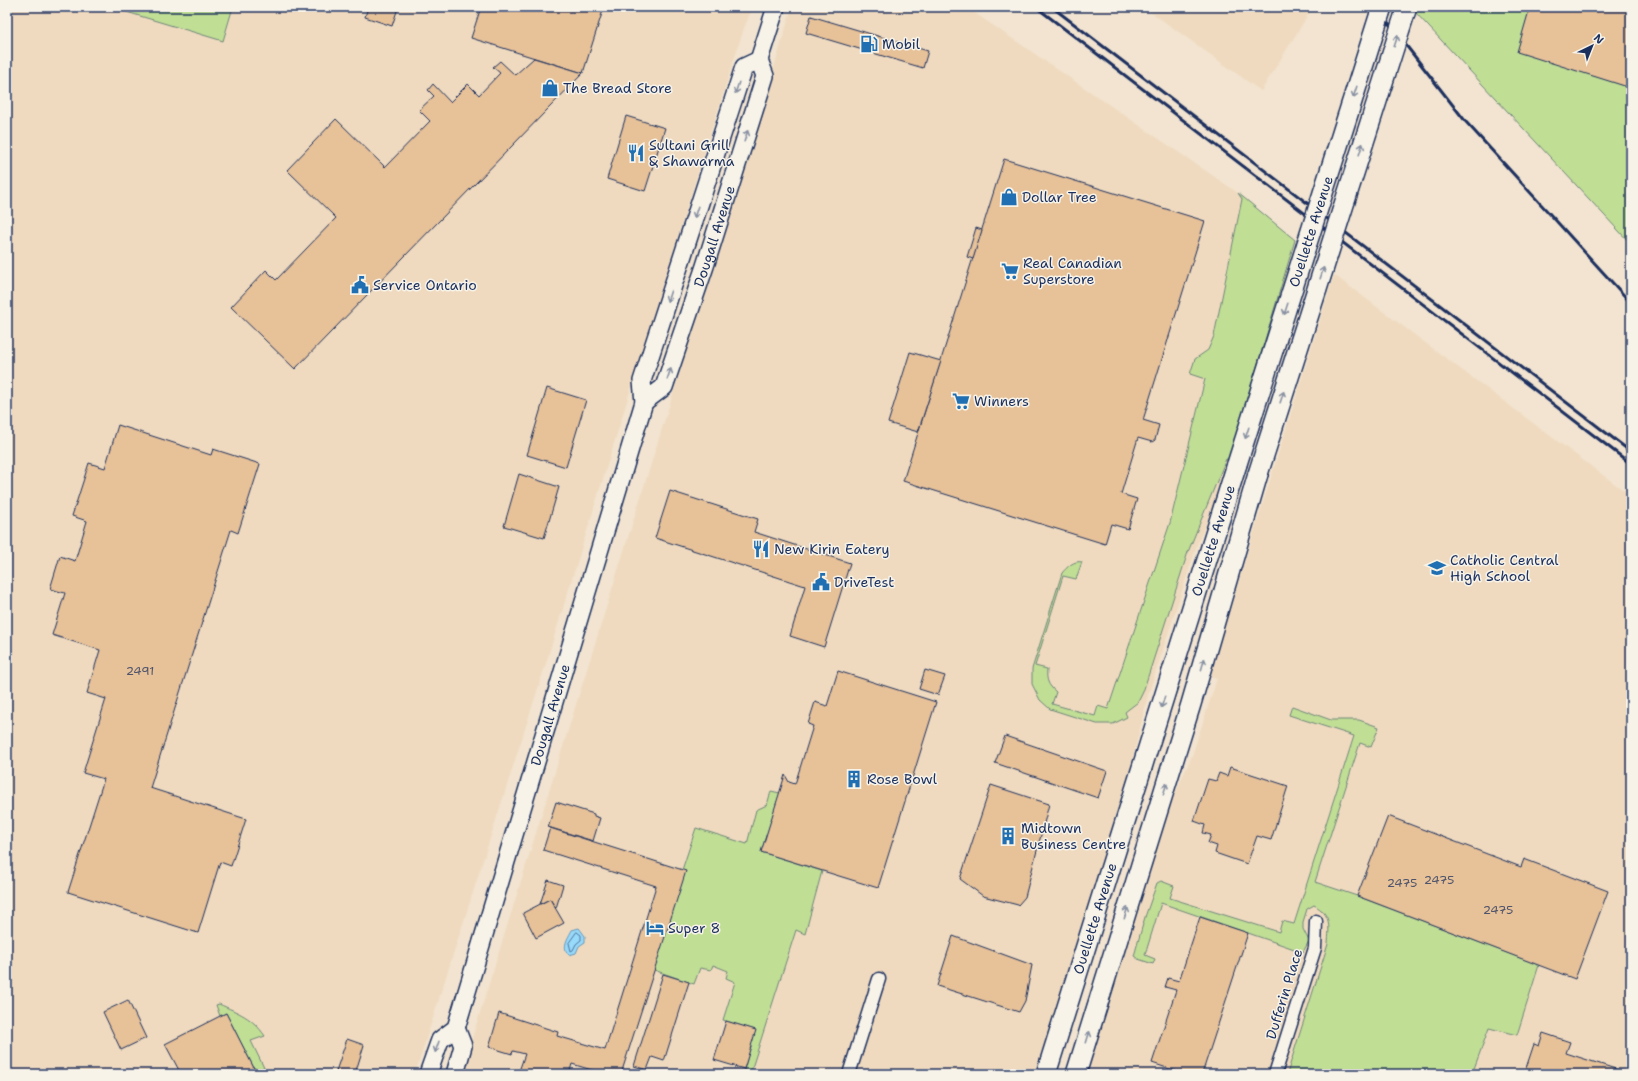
<svg xmlns="http://www.w3.org/2000/svg" width="1638" height="1081" viewBox="0 0 1638 1081" font-family="'Shantell Sans',sans-serif">
  <style>
    .built { fill: #efdabf }
    .green { fill: #c1de95; stroke: #6e867a }
    .water { fill: #98dafa; stroke: #6696bc }
    .lines { fill: none; stroke-linecap: round; stroke-linejoin: round }
    .shore { stroke: #4d739c; stroke-width: 1 }
    .building { fill: #e7c198; stroke: #1b2f5e }
    .street-casing { stroke: #1b2f5e; stroke-width: 15 }
    .secondary-casing { stroke: #1b2f5e; stroke-width: 20 }
    .primary-casing { stroke: #1b2f5e; stroke-width: 22 }
    .street { stroke: #f7f3e8; stroke-width: 12 }
    .secondary { stroke: #f7f3e8; stroke-width: 17 }
    .primary { stroke: #f7f3e8; stroke-width: 19 }
    .rail { stroke: #1b2f5e; stroke-width: 3 }
    .primary-bridge-casing { stroke: #1b2f5e; stroke-width: 22; stroke-linecap: butt }
    .primary-bridge { stroke: #f7f3e8; stroke-width: 19 }
    .oneway { stroke: #8991a3 }
    .labels { text-anchor: middle; stroke-width: 3; stroke-linejoin: round; paint-order: stroke }
    .number-label { font-size: 12px; fill: #4e546c }
    .poi-label { font-size: 14px; fill: #1b2f5e; stroke: #f7f3e8; text-anchor: start }
    .street-label { font-size: 14px; fill: #1b2f5e; stroke: #f7f3e8 }
  </style>
  <rect width="100%" height="100%" fill="#f2e4d0"/>
  <filter id="ink" filterUnits="userSpaceOnUse"><feTurbulence type="fractalNoise" baseFrequency=".025" numOctaves="2"/><feDisplacementMap in="SourceGraphic" scale="8" xChannelSelector="R" yChannelSelector="G"/><feConvolveMatrix kernelMatrix="1 2 1 2 8 2 1 2 1" color-interpolation-filters="sRGB"/></filter>
  <g filter="url(#ink)">
    <g class="built">
      <polygon points="7,7 753,7 744,28 683,220 546,663 415,1074 7,1074"/>
      <polygon points="792,7 966,7 1238,193 1295,240 1218,497 1197,545 1148,695 1121,807 1036,1074 461,1074 766,95"/>
      <polygon points="1144,7 1313,7 1261,91"/>
      <polygon points="1334,275 1631,496 1631,1074 1085,1074 1171,802 1192,756 1217,679 1209,676"/>
    </g>
    <g class="green">
      <polygon points="110,7 233,7 223,41"/>
      <polygon points="1412,7 1631,7 1631,244 1415,12"/>
      <path d="M1238 193 1295 240 1229 460 1226 459 1188 552 1143 692 1138 702 1125 712 1127 717 1113 724H1097L1050 709 1040 700 1032 684V669L1062 573C1067 567 1074 560 1082 562L1076 579 1063 576 1035 666 1047 669C1046 680 1048 685 1056 692L1052 704 1095 716 1098 706 1108 709 1170 523 1205 379 1190 374 1195 359 1208 350 1214 336 1242 199Z"/>
      <path d="M1292 706 1331 720H1359L1379 727 1371 747 1360 743 1315 882 1357 896 1539 965 1517 1035 1489 1028 1472 1074H1287L1328 944C1329 926 1332 915 1314 905L1307 909 1303 922V929L1309 941 1303 952 1161 903 1145 955 1155 959 1153 964 1138 959 1134 956 1145 917 1157 883 1161 881 1174 886 1170 898 1279 932 1282 921 1294 924 1354 736 1289 715Z"/>
      <polygon points="771,791 780,793 761,852 822,871 805,934 796,930 750,1074 743,1074 755,1030 723,1020 735,982 726,978 728,971 713,965 711,970 700,968 694,984 654,970 682,870 696,828 747,844 756,810 767,805"/>
      <path d="M219 1004C239 1013 252 1017 265 1036L251 1041 267 1074H257L226 1013 220 1016 216 1005Z"/>
    </g>
    <path class="water" d="M579 928 585 936V942L579 946 576 953 569 955C561 947 568 938 572 930Z"/>
    <g class="lines">
      <polygon class="shore" points="577,932 581,935 581,940 576,944 573,950 571,951 569,943"/>
    </g>
    <g class="building">
      <polygon points="368,7 398,8 392,26 365,17"/>
      <polygon points="481,7 604,7 583,73 471,38"/>
      <polygon points="1530,7 1631,7 1631,88 1517,52"/>
      <polygon points="811,16 928,51 923,68 806,33"/>
      <polygon points="534,58 583,73 295,369 231,307 266,270 276,280 336,218 287,170 336,119 385,167 430,121 419,110 434,96 428,90 433,84 450,102 468,84 479,95 500,73 493,67 500,61 515,75"/>
      <polygon points="626,116 665,128 645,191 607,179"/>
      <polygon points="1004,159 1205,221 1143,420 1159,425 1155,440 1152,442 1138,438 1121,494 1137,499 1128,529 1111,524 1105,544 903,481"/>
      <polygon points="976,228 982,230 973,259 967,257"/>
      <polygon points="910,352 941,361 918,432 888,423"/>
      <polygon points="547,388 586,400 566,467 527,455"/>
      <polygon points="118,425 211,455 213,449 260,464 238,533 231,530 150,788 246,819 231,866 220,862 198,933 68,892 104,779 83,773 106,699 87,693 100,650 52,635 65,593 50,589 60,556 75,561 87,521 72,516 89,463 105,468"/>
      <polygon points="519,474 559,487 544,538 504,526"/>
      <polygon points="670,491 758,519 754,532 850,563 824,647 790,636 805,586 655,538"/>
      <polygon points="925,670 945,676 938,695 919,689"/>
      <polygon points="838,671 936,702 878,888 761,852 785,775 789,782 795,784 813,726 808,724 815,702 827,706"/>
      <polygon points="1005,736 1107,771 1098,798 995,763"/>
      <polygon points="1230,767 1288,786 1271,840 1257,836 1247,864 1215,853 1217,846 1208,843 1211,835 1203,833 1205,825 1194,821 1208,779 1216,781 1219,773 1227,776"/>
      <polygon points="991,785 1049,804 1025,897 1018,905 983,896 960,879"/>
      <polygon points="556,802 594,814 594,816 600,818 593,841 548,827"/>
      <polygon points="1388,816 1521,867 1524,859 1608,891 1575,979 1357,896"/>
      <polygon points="550,828 686,871 621,1074 605,1074 572,1064 569,1074 518,1074 525,1054 513,1051 512,1054 489,1047 499,1013 558,1032 557,1036 605,1050 656,886 543,850"/>
      <polygon points="548,880 563,885 556,908 550,899 540,904"/>
      <polygon points="550,899 564,923 536,938 523,913"/>
      <polygon points="1200,917 1248,933 1202,1074 1185,1074 1152,1063 1176,990 1165,987 1168,978 1179,981"/>
      <polygon points="953,936 1032,965 1025,1001 1019,1012 937,986"/>
      <polygon points="663,974 689,982 664,1061 652,1057 647,1070 634,1066"/>
      <polygon points="128,1000 146,1038 121,1050 103,1012"/>
      <polygon points="226,1013 257,1074 181,1074 165,1044"/>
      <polygon points="726,1021 756,1030 744,1069 714,1060"/>
      <polygon points="1543,1033 1570,1042 1566,1053 1631,1074 1524,1074 1534,1044 1539,1046"/>
      <polygon points="347,1039 364,1045 355,1074 335,1074"/>
    </g>
    <g class="lines">
      <g class="street-casing">
        <g id="street">
          <polyline points="849,1074 879,979"/>
          <polyline points="1275,1074 1315,948 1316,921"/>
        </g>
      </g>
      <g class="secondary-casing">
        <g id="secondary">
          <path id="s1" d="M644 402 664 387 705 266 765 76 759 60 776 7"/>
          <path id="s2" d="M428 1074 440 1040 456 1028 644 402 642 381 744 67 759 60"/>
          <polyline points="455,1074 463,1046 456,1028"/>
        </g>
      </g>
      <g class="primary-casing">
        <g id="primary">
          <path id="s3" d="M1046 1074 1237 464"/>
          <polyline points="1076,1074 1191,704 1258,474"/>
        </g>
      </g>
      <use href="#street" class="street"/>
      <use href="#secondary" class="secondary"/>
      <use href="#primary" class="primary"/>
      <g class="rail">
        <polyline points="1036,7 1631,464"/>
        <polyline points="1052,7 1631,452"/>
        <polyline points="1376,7 1466,122 1631,303"/>
      </g>
      <g class="primary-bridge-casing">
        <g id="primary-bridge">
          <path id="s4" d="M1237 464 1382 7"/>
          <polyline points="1258,474 1407,7"/>
        </g>
      </g>
      <use href="#primary-bridge" class="primary-bridge"/>
    </g>
    <defs><path id="oneway-shaft" d="M-6 0H5M1.5-3L5.5 0L1.5 3" fill="none" stroke-width="1.6" stroke-linecap="round" stroke-linejoin="round"/></defs>
    <g class="oneway">
      <use href="#oneway-shaft" transform="translate(1396 41) rotate(-72)"/>
      <use href="#oneway-shaft" transform="translate(737 88) rotate(108)"/>
      <use href="#oneway-shaft" transform="translate(1355 92) rotate(108)"/>
      <use href="#oneway-shaft" transform="translate(746 136) rotate(-72)"/>
      <use href="#oneway-shaft" transform="translate(1361 149) rotate(-72)"/>
      <use href="#oneway-shaft" transform="translate(696 212) rotate(108)"/>
      <use href="#oneway-shaft" transform="translate(1322 273) rotate(-72)"/>
      <use href="#oneway-shaft" transform="translate(669 296) rotate(108)"/>
      <use href="#oneway-shaft" transform="translate(1286 309) rotate(108)"/>
      <use href="#oneway-shaft" transform="translate(669 374) rotate(-71)"/>
      <use href="#oneway-shaft" transform="translate(1282 397) rotate(-72)"/>
      <use href="#oneway-shaft" transform="translate(1247 433) rotate(108)"/>
      <use href="#oneway-shaft" transform="translate(1203 664) rotate(-74)"/>
      <use href="#oneway-shaft" transform="translate(1163 702) rotate(107)"/>
      <use href="#oneway-shaft" transform="translate(1165 789) rotate(-73)"/>
      <use href="#oneway-shaft" transform="translate(1126 913) rotate(-73)"/>
      <use href="#oneway-shaft" transform="translate(1088 1037) rotate(-73)"/>
      <use href="#oneway-shaft" transform="translate(437 1047) rotate(109)"/>
    </g>
  </g>
  <defs>
    <g id="fuel-bare" transform="scale(1.38)"><path d="M-5.5-6h7V0h2V4h1.3V-2.5L3-4.5l.8-.8L6-3V5H2.5V1h-1V6h-7ZM-4.2-4.7v3.2H.2V-4.7Z" fill="#1f6fb2" stroke="#f7f3e8" stroke-width="2.5" paint-order="stroke"/></g>
    <g id="shop-bare" transform="scale(1.38)"><path d="M-5-2.5h2.3a2.7 3.5 0 0 1 5.4 0H5L5.5 6h-11ZM-1.5-2.5h3a1.5 2.3 0 0 0-3 0Z" fill="#1f6fb2" stroke="#f7f3e8" stroke-width="2.5" paint-order="stroke"/></g>
    <g id="restaurant-bare" transform="scale(1.38)"><path d="M-5-6h1v4h1v-4h1v4h1v-4h1v5L-1.5 .5V6h-2V.5L-5-1ZM5-6V6H3V1.5H1.5Q1.5-4 5-6Z" fill="#1f6fb2" stroke="#f7f3e8" stroke-width="2.5" paint-order="stroke"/></g>
    <g id="supermarket-bare" transform="scale(1.38)"><path d="M-6-5.5h2.5l.6 2H6L4.5 2H-2.5L-4.4-4H-6ZM-1.5 3.2a1.3 1.3 0 1 0 .1 0ZM3 3.2a1.3 1.3 0 1 0 .1 0Z" fill="#1f6fb2" stroke="#f7f3e8" stroke-width="2.5" paint-order="stroke"/></g>
    <g id="civic-bare" transform="scale(1.38)"><path d="M-.6-6.5H3V-4.5H.6V-3L4-1V1h2V6H-6V1h2V-1L-.6-3ZM-1.2 2.5V6h2.4V2.5Z" fill="#1f6fb2" stroke="#f7f3e8" stroke-width="2.5" paint-order="stroke"/></g>
    <g id="school-bare" transform="scale(1.38)"><path d="M0-5L7-2L0 1L-7-2ZM-4 1L0 2.5L4 1V4Q0 6-4 4Z" fill="#1f6fb2" stroke="#f7f3e8" stroke-width="2.5" paint-order="stroke"/></g>
    <g id="building-bare" transform="scale(1.38)"><path d="M-4-6H4V6H1V3H-1V6H-4ZM-2.5-4.3h1.7v1.8h-1.7ZM.8-4.3h1.7v1.8H.8ZM-2.5-1h1.7V.8h-1.7ZM.8-1h1.7V.8H.8Z" fill="#1f6fb2" stroke="#f7f3e8" stroke-width="2.5" paint-order="stroke"/></g>
    <g id="hotel-bare" transform="scale(1.38)"><path d="M-6-4.5h1.5V1H6V5H4.5V3h-9V5H-6ZM-4 0a1.8 1.8 0 1 1 3.6 0ZM.5 0V-2.5h3Q6-2.5 6 0Z" fill="#1f6fb2" stroke="#f7f3e8" stroke-width="2.5" paint-order="stroke"/></g>
  </defs>
  <g fill-rule="evenodd">
    <use href="#fuel-bare" x="869" y="44"/>
    <use href="#shop-bare" x="550" y="88"/>
    <use href="#restaurant-bare" x="636" y="153"/>
    <use href="#shop-bare" x="1009" y="197"/>
    <use href="#supermarket-bare" x="1010" y="271"/>
    <use href="#civic-bare" x="360" y="285"/>
    <use href="#supermarket-bare" x="961" y="401"/>
    <use href="#restaurant-bare" x="761" y="549"/>
    <use href="#school-bare" x="1437" y="568"/>
    <use href="#civic-bare" x="821" y="582"/>
    <use href="#building-bare" x="854" y="779"/>
    <use href="#building-bare" x="1008" y="836"/>
    <use href="#hotel-bare" x="655" y="928"/>
  </g>
  <g class="labels">
    <g class="number-label">
      <text x="140" y="675">2491</text>
      <text x="1439" y="884">2475</text>
      <text x="1402" y="887">2475</text>
      <text x="1498" y="914">2475</text>
    </g>
    <g class="poi-label">
      <text x="882" y="49">Mobil</text>
      <text x="563" y="93">The Bread Store</text>
      <text x="649" y="150">Sultani Grill<tspan x="649" dy="16">&amp; Shawarma</tspan></text>
      <text x="1022" y="202">Dollar Tree</text>
      <text x="1023" y="268">Real Canadian<tspan x="1023" dy="16">Superstore</tspan></text>
      <text x="373" y="290">Service Ontario</text>
      <text x="974" y="406">Winners</text>
      <text x="774" y="554">New Kirin Eatery</text>
      <text x="1450" y="565">Catholic Central<tspan x="1450" dy="16">High School</tspan></text>
      <text x="834" y="587">DriveTest</text>
      <text x="867" y="784">Rose Bowl</text>
      <text x="1021" y="833">Midtown<tspan x="1021" dy="16">Business Centre</tspan></text>
      <text x="668" y="933">Super 8</text>
    </g>
    <g class="street-label">
      <text dy="5" stroke="none"><textPath href="#s4" startOffset="244">Ouellette Avenue</textPath></text>
      <text dy="5" stroke="none"><textPath href="#s1" startOffset="184">Dougall Avenue</textPath></text>
      <text dy="5" stroke="none"><textPath href="#s3" startOffset="559">Ouellette Avenue</textPath></text>
      <text dy="5" stroke="none"><textPath href="#s2" startOffset="383">Dougall Avenue</textPath></text>
      <text dy="5" stroke="none"><textPath href="#s3" startOffset="163">Ouellette Avenue</textPath></text>
      <text transform="translate(1284 994) rotate(-73)" y="5">Dufferin Place</text>
    </g>
  </g>
  <rect width="1638" height="1081" fill="none" stroke="#f7f3e8" stroke-width="24"/>
  <rect x="12" y="12" width="1614" height="1057" fill="none" stroke="#1b2f5e" stroke-width="1.5" filter="url(#ink)"/>
  <g transform="translate(1592 46) rotate(43)" stroke="#f7f3e8" stroke-width="3" paint-order="stroke">
  <path d="M0-3L7 15L0 10L-7 15Z" fill="#1b2f5e"/>
  <text y="-6" font-size="11" font-weight="bold" text-anchor="middle" fill="#1b2f5e">N</text>
  </g>
</svg>
